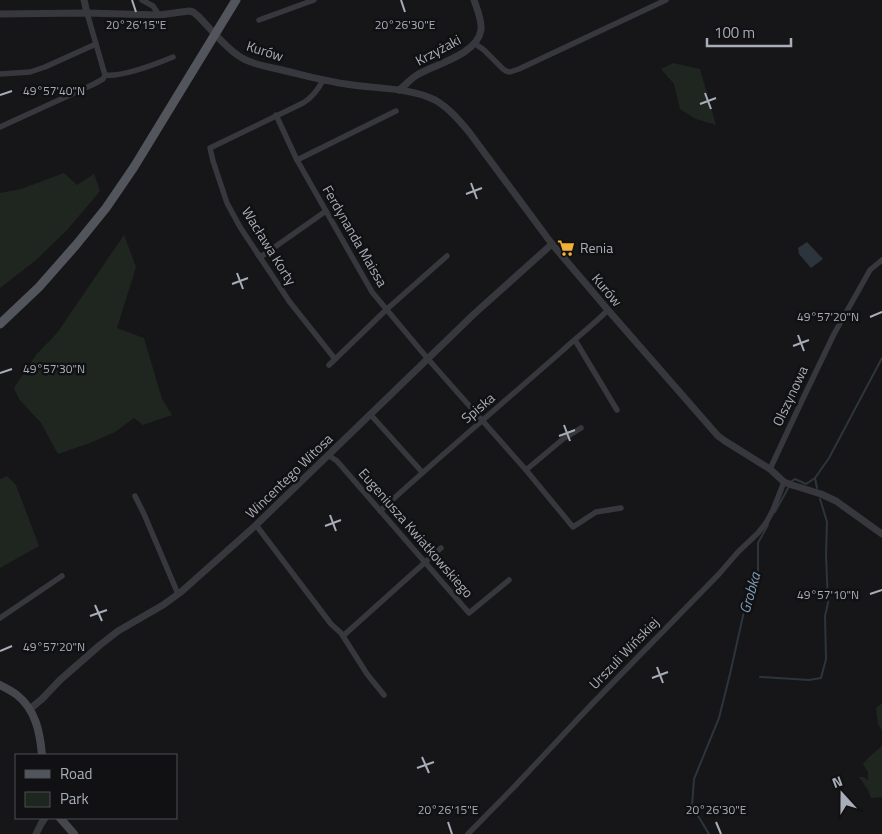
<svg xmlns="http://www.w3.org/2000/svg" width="882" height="834" viewBox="0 0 882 834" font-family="'Titillium Web',sans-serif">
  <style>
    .green { fill: #1e261f }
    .water { fill: #2c353c }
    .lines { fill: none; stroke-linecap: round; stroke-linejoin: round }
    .stream { stroke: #2c353c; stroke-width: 2 }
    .minor { stroke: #37383d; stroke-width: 5.5 }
    .tertiary { stroke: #37383d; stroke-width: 7 }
    .secondary { stroke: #45474d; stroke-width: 8 }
    .primary { stroke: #53555c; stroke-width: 9 }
    .ticks { fill: none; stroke: #a8adb8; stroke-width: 2 }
    .labels { text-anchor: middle; stroke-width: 5; stroke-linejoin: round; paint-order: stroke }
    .street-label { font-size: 14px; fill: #a8adb8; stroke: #111113 }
    .poi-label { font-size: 14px; fill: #a8adb8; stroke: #111113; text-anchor: start }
    .water-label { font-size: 15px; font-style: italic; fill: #7f9bb3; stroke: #111113 }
    .ticks-label { font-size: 12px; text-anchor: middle; fill: #a8adb8; stroke: #111113; stroke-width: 5; stroke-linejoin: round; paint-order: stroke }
  </style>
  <rect width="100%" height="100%" fill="#161618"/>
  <g class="green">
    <polygon points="673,63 700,69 716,125 696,119 680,109 674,84 661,69"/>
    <polygon points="64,173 77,185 94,174 100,191 67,230 36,260 0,288 0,193 21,189"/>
    <polygon points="124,235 136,267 117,328 144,338 162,399 172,415 143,425 134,418 115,432 90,443 58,454 41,423 19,399 14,388 36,355 57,333"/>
    <polygon points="7,476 16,485 39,546 0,568 0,479"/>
    <polygon points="882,703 882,731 878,724 876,708"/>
    <polygon points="882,743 882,797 871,798 868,790 859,777 863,777 868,780 868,772 863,764 869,757 881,747"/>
  </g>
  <polygon class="water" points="807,242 823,259 811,268 799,254 798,248"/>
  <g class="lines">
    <g class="stream">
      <polyline points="815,478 817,488"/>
      <polyline points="775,512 792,481 795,479 806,484 815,478 829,458 882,358"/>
      <polyline points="760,677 809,680 821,678 826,659 825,616 828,603 826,555 827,522 820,499"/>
      <polyline points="709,834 692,806 694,779 719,718 730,674 745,607 758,576 758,543 768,525"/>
    </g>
    <g class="minor">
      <polyline points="142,0 153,6 159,15"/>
      <polyline points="87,13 105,75"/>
      <polyline points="259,20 314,0"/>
      <polyline points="474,43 484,50 503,69 506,71 510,72 519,69 666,0"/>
      <polyline points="0,74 30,72 45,67 96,44"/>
      <path d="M105 75C122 77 156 64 173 57"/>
      <path d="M323 80C318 90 313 97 303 103L210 148 213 161 227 203 240 227 289 301 335 359"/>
      <polyline points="276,115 297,160 372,292 428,359 526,470 573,527 596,512 621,508"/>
      <polyline points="0,127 94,84 103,79 105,75"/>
      <polyline points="297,160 396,111"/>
      <polyline points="258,255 262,256 326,211"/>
      <polyline points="575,340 617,410"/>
      <polyline points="329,365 387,309 447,256"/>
      <polyline points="370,414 422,472"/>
      <polyline points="328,455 337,461 469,613 509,580"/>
      <polyline points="770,469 798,409 834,334 870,270 882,260"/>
      <polyline points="526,470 563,439 581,428"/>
      <polyline points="135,496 144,514 178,594"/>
      <path d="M380 511C440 456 502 404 562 351 577 337 593 325 608 310"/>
      <polyline points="256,525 331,624 341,633 367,674 384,695"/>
      <polyline points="0,618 62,576"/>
      <polyline points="343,636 441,548"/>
      <polyline points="468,834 515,786 592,704 719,574 738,552 758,533 766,523 773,510 784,482"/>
    </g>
    <g class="tertiary">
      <polyline points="84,0 87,13"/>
      <path d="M0 14 87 13 159 15 189 11 193 12 198 16C210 28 227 50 242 58 254 65 269 67 282 70 303 75 324 81 346 84 375 89 409 87 435 100 449 108 459 120 469 132L552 244 608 310 718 436 725 441 770 469 784 482 792 485 821 494 836 501 882 534"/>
      <path d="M399 90C405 86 410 79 417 75 435 64 477 55 481 30 482 20 477 9 474 0"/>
      <polyline points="30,709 42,699 60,680 100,645 118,631 163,605 181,592 256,525 474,314 552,244"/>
      <polyline points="36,834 41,824 45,818"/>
    </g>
    <g class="secondary">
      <path d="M0 685C6 688 12 691 17 695 36 710 40 733 42 755"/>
      <polyline points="60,818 74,834"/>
    </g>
    <polyline class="primary" points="0,324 39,287 76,245 106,208 134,167 236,0"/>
  </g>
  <path class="ticks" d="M132 0 136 12M401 0 405 12M705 93 711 109M0 95 12 91M700 104 716 98M471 183 477 199M466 194 482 188M237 273 243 289M232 284 248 278M870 317 882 312M798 335 804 351M793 346 809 340M0 373 12 369M564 425 570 441M559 436 575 430M330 515 336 531M325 526 341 520M870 594 882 590M95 605 102 621M90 616 107 610M0 651 12 646M657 667 663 683M652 678 668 672M422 757 429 773M417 768 434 762M448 822 452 834M716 822 721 834"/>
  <defs>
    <g id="supermarket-bare" transform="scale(1.35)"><path d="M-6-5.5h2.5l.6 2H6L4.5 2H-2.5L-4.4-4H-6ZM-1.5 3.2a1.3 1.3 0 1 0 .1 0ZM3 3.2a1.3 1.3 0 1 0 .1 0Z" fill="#f2b134" stroke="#111113" stroke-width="2.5" paint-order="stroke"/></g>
  </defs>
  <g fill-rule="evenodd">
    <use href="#supermarket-bare" x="566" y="248"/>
  </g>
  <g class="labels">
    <g class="street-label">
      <text transform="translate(438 50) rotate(-28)" y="5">Krzyżaki</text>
      <text transform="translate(265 51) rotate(18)" y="5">Kurów</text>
      <text transform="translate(355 236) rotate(60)" y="5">Ferdynanda Maissa</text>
      <text transform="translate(269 246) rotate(58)" y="5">Wacława Korty</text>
      <text transform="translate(607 290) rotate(50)" y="5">Kurów</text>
      <text transform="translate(790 396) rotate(-65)" y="5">Olszynowa</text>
      <text transform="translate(478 408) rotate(-40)" y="5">Spiska</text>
      <text transform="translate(289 476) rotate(-44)" y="5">Wincentego Witosa</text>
      <text transform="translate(416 533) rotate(49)" y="5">Eugeniusza Kwiatkowskiego</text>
      <text transform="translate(624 653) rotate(-46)" y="5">Urszuli Wińskiej</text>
    </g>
    <g class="poi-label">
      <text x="580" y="253">Renia</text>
    </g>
    <g class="water-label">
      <text transform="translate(750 593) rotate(-74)" y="5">Grobka</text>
    </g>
  </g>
  <g class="ticks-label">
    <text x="136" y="29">20°26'15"E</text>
    <text x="405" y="29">20°26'30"E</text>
    <text x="54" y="95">49°57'40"N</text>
    <text x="828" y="321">49°57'20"N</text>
    <text x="54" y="373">49°57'30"N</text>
    <text x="828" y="599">49°57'10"N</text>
    <text x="54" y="651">49°57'20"N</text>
    <text x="448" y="814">20°26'15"E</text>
    <text x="716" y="814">20°26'30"E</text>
  </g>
  <rect x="15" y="754" width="162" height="65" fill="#111113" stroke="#4d4f55"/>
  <rect x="25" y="770" width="25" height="8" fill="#53555c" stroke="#4d4f55"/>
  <text x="60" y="779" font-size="15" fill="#a8adb8">Road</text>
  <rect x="25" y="792" width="25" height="15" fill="#1e261f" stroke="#4d4f55"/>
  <text x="60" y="804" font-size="15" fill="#a8adb8">Park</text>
  <g transform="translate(842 794) rotate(339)" stroke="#111113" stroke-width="4" paint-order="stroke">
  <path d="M0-4L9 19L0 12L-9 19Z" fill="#a8adb8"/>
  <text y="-8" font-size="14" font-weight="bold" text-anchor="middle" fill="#a8adb8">N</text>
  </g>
  <path d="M707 38v8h84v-8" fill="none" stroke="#a8adb8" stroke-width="2.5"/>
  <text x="714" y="38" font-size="15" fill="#a8adb8" stroke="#111113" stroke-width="4" paint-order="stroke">100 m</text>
</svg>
